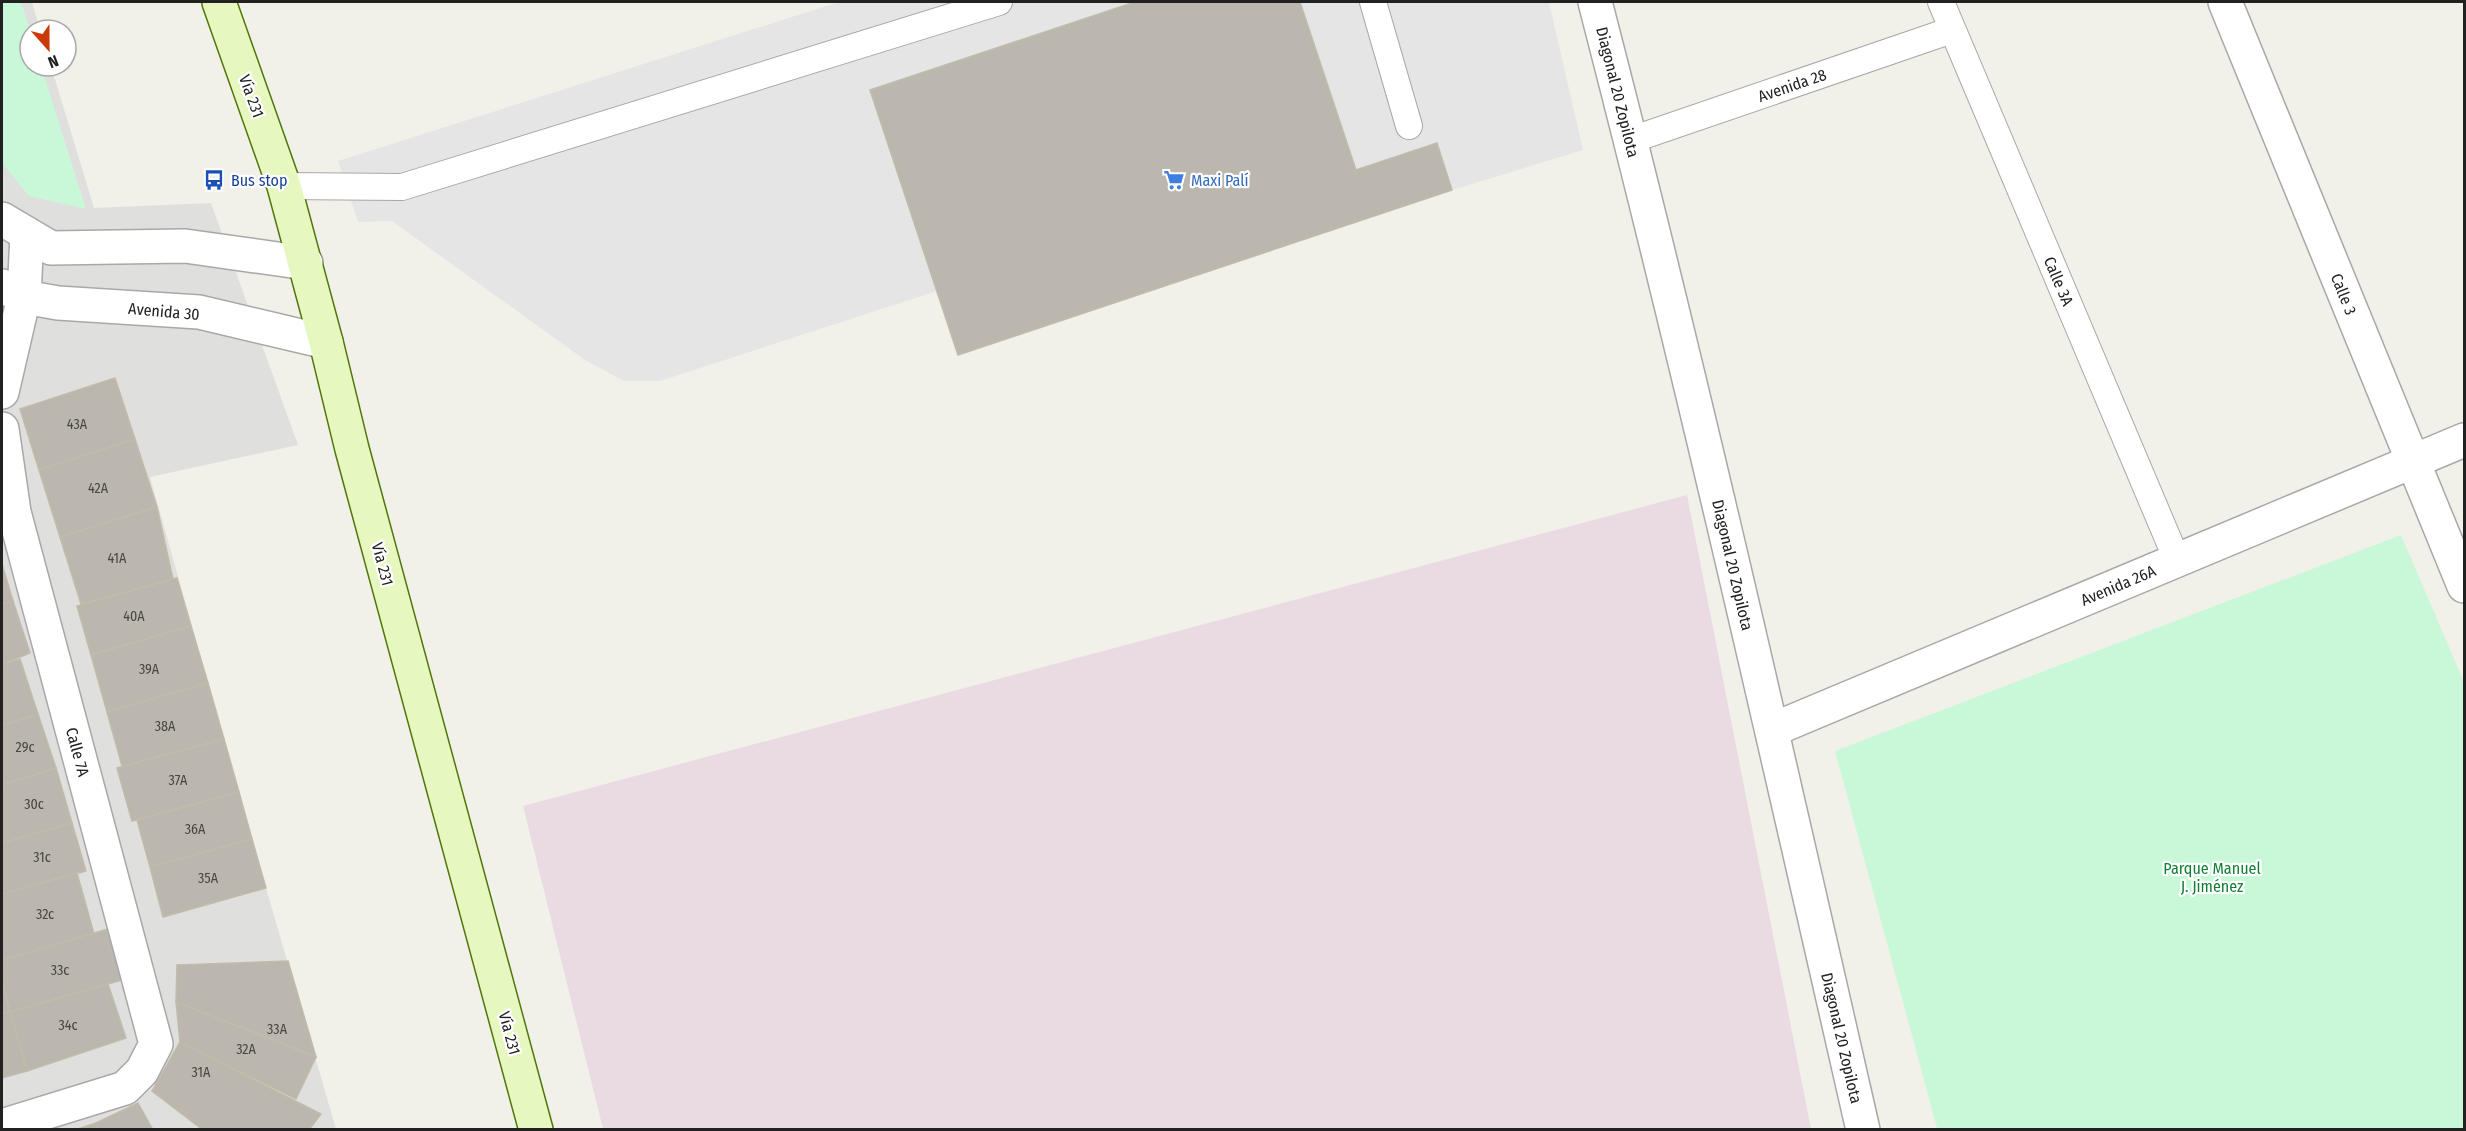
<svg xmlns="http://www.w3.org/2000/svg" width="2466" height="1131" viewBox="0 0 2466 1131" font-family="'Fira Sans Condensed',sans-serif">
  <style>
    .residential { fill: #dfdfde }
    .industrial { fill: #eadbe3 }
    .park { fill: #c9f8d9 }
    .parking { fill: #e5e5e5 }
    .building { fill: #bbb7ae; stroke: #c2bbab; stroke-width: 1.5 }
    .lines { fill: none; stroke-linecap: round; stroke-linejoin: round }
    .lane-casing { stroke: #a8a8a8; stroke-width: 28 }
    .street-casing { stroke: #a8a8a8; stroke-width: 36 }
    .secondary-casing { stroke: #4f770a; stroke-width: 36 }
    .lane { stroke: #fff; stroke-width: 26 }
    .street { stroke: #fff; stroke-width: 33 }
    .secondary { stroke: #e7f7c0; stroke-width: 33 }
    .labels { text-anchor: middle; stroke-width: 4.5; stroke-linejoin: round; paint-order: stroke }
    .number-label { font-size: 14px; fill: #484644 }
    .street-label { font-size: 16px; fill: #212121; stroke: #fff }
    .transit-label { font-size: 16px; fill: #164399; stroke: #fff; text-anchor: start }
    .shop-label { font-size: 16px; fill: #366cbe; stroke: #fff; text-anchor: start }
    .park-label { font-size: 16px; fill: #117e36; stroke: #fff }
  </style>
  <rect width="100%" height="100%" fill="#f1f0e9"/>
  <polygon class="residential" points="2,2 32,2 40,30 30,30 30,66 51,66 94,208 211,203 298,445 150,477 266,888 336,1129 2,1130"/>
  <polygon class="industrial" points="1687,495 1811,1129 603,1129 523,806"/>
  <g class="park">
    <polygon points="2,2 21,2 30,30 30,66 41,66 86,209 29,196 2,163"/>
    <polygon points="2401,535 2464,682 2464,1129 1937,1128 1835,751"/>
  </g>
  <g class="parking">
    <polygon points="839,2 1135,2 870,90 937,291 660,381 624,381 585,360 392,221 358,222 338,161"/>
    <polygon points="1300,2 1549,2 1583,150 1452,190 1436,143 1356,170"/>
  </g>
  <g class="building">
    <polygon points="1135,2 1300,2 1356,170 1437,143 1452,190 958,355 870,90"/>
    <polygon points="115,378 135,439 39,470 20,409"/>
    <polygon points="135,439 157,507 60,537 39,470"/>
    <polygon points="157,507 173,579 81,604 60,537"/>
    <polygon points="2,564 13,601 2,604"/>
    <polygon points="177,578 191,626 91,655 77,606"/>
    <polygon points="13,601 30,653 2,664 2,604"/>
    <polygon points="191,626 208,683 107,712 91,655"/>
    <polygon points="20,659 38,714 2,726 2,664"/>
    <polygon points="208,683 224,739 122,766 107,712"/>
    <polygon points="38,714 56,768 2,785 2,726"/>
    <polygon points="224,739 239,792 132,821 117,768"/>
    <polygon points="56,768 72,823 2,843 2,785"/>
    <polygon points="239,792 252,839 150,867 137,820"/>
    <polygon points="72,823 86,871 2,894 2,843"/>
    <polygon points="252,839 266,888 163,917 150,867"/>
    <polygon points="77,873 94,934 2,960 2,894"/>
    <polygon points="108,929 122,980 10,1012 2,981 2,960"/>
    <polygon points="288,961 316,1057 176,1002 177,965"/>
    <polygon points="2,981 10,1012 2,1014"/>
    <polygon points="108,984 126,1038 27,1071 10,1012"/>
    <polygon points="176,1002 316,1057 296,1099 180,1042"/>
    <polygon points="10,1012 27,1071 2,1078 2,1014"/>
    <polygon points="180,1042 321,1114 309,1130 203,1130 152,1091"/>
    <polygon points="138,1103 153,1130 98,1130 96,1123"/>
    <polygon points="96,1123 98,1130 75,1130"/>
  </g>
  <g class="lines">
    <g class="lane-casing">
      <g id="lane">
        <polyline points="1373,2 1409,126"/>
        <polyline points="1941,2 2177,560"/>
        <polyline points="1631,140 1952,30"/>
        <polyline points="284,186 402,187 999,2"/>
      </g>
    </g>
    <g class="street-casing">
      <g id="street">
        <path d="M1595 2C1692 376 1777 753 1863 1130"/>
        <polyline points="2225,2 2464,586"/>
        <polyline points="2,219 51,248 185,246 306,263"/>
        <polyline points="2,286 24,297 58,303 199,312 326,342"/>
        <polyline points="2,392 24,297 27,234"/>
        <polyline points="2,429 14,512 156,1044 142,1071 125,1088 2,1126"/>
        <polyline points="1772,730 2464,440"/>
      </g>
    </g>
    <g class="secondary-casing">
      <polyline id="secondary" points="219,2 284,186 326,342 352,449 536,1130"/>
    </g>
    <use href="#lane" class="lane"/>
    <use href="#street" class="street"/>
    <use href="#secondary" class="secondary"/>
  </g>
  <defs>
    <g id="bus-bare" transform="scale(1.62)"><path d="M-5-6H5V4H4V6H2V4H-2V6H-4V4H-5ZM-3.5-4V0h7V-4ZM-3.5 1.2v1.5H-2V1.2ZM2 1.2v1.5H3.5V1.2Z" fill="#1a4fb4" stroke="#fff" stroke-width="2.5" paint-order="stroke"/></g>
    <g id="supermarket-bare" transform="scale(1.62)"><path d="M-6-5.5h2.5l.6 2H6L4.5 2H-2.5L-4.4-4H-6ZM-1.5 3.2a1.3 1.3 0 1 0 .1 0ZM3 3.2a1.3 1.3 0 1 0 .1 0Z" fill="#3f7fe0" stroke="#fff" stroke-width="2.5" paint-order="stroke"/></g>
  </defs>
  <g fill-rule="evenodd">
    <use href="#bus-bare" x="214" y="180"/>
    <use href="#supermarket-bare" x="1174" y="180"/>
  </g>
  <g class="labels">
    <g class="number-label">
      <text x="77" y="429">43A</text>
      <text x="98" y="493">42A</text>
      <text x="117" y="563">41A</text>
      <text x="134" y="621">40A</text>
      <text x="149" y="674">39A</text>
      <text x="165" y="731">38A</text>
      <text x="25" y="752">29c</text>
      <text x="178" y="785">37A</text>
      <text x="34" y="809">30c</text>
      <text x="195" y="834">36A</text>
      <text x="42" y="862">31c</text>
      <text x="208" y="883">35A</text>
      <text x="45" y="919">32c</text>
      <text x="60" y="975">33c</text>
      <text x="68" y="1030">34c</text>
      <text x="277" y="1034">33A</text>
      <text x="246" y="1054">32A</text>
      <text x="201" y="1077">31A</text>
    </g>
    <g class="street-label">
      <text transform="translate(1792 85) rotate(-19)" y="6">Avenida 28</text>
      <text transform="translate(1618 92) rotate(76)" y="6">Diagonal 20 Zopilota</text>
      <text transform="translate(252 96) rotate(70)" y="6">Vía 231</text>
      <text transform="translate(2059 281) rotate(67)" y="6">Calle 3A</text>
      <text transform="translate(2344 294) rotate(68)" y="6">Calle 3</text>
      <text transform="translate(164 311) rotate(5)" y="6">Avenida 30</text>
      <text transform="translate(383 564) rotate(75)" y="6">Vía 231</text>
      <text transform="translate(1733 565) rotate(77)" y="6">Diagonal 20 Zopilota</text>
      <text transform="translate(2118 585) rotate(-23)" y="6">Avenida 26A</text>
      <text transform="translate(78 752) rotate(75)" y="6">Calle 7A</text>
      <text transform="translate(510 1033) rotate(75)" y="6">Vía 231</text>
      <text transform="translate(1842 1038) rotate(77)" y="6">Diagonal 20 Zopilota</text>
    </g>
    <g class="transit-label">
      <text x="231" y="186">Bus stop</text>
    </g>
    <g class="shop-label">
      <text x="1191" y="186">Maxi Palí</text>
    </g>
    <g class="park-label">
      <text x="2212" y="874">Parque Manuel<tspan x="2212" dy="18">J. Jiménez</tspan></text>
    </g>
  </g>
  <rect width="2466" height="1131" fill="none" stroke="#212121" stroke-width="6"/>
  <g transform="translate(48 48) rotate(159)"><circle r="28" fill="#ffffff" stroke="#a6a6a6" stroke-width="1.5"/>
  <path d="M0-4.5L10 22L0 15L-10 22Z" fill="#ca3a09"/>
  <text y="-9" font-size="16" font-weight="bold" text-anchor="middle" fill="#212121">N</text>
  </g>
</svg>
